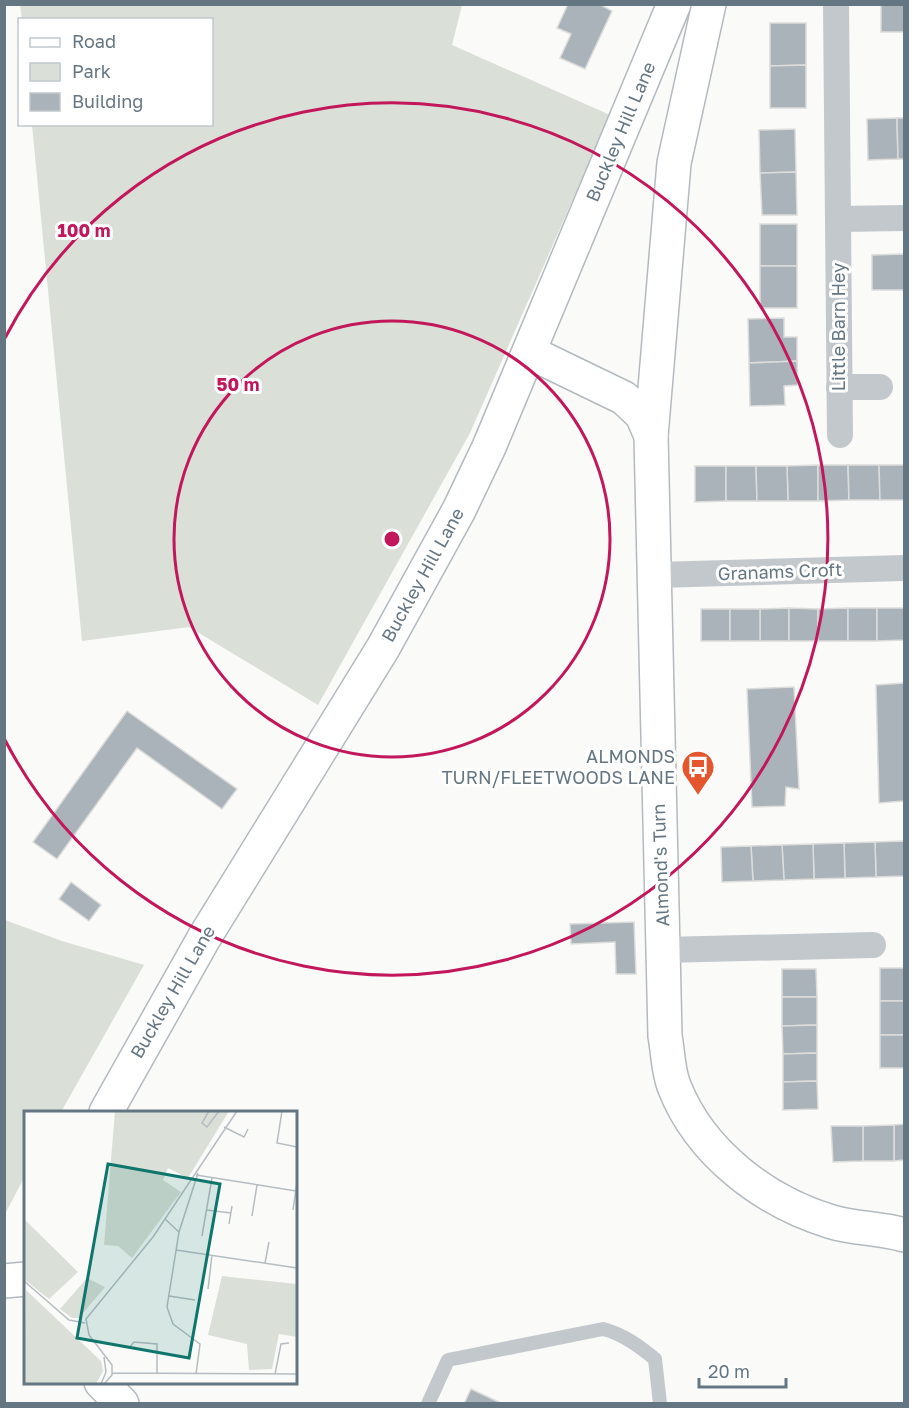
<svg xmlns="http://www.w3.org/2000/svg" width="909" height="1408" viewBox="0 0 909 1408" font-family="'Golos Text',sans-serif">
  <style>
    .green { fill: #dadfd7 }
    .building { fill: #aab3b9; stroke: #dcdcda; stroke-width: 1.5 }
    .lines { fill: none; stroke-linecap: round; stroke-linejoin: round }
    .secondary-casing { stroke: #b3babf; stroke-width: 36 }
    .lane { stroke: #c3c8cc; stroke-width: 14 }
    .street { stroke: #c3c8cc; stroke-width: 26 }
    .secondary { stroke: #fff; stroke-width: 33 }
    .ring { fill: none; stroke: #c2185b; stroke-width: 3 }
    .labels { text-anchor: middle; stroke-width: 6; stroke-linejoin: round; paint-order: stroke }
    .street-label { font-size: 18px; fill: #657683; stroke: #fff }
    .poi-label { font-size: 18px; fill: #657683; stroke: #fff; text-anchor: end }
    .inset-road { fill: none; stroke: #b5bdc2; stroke-width: 1.5 }
    .view { fill: #0f766e; fill-opacity: 0.15; stroke: #0f766e; stroke-width: 3 }
    .inset-edge { fill: none; stroke: #657683; stroke-width: 3 }
    .centre { fill: #c2185b; stroke: #fff; stroke-width: 3 }
    .ring-label { font-size: 18px; text-anchor: middle; font-weight: bold; fill: #c2185b; stroke: #fff; stroke-width: 6; stroke-linejoin: round; paint-order: stroke }
  </style>
  <rect width="100%" height="100%" fill="#fafaf8"/>
  <g class="green">
    <polygon points="20,5 462,5 452,45 610,115 470,433 318,705 189,627 82,641 32,125 212,124 212,20 22,19"/>
    <polygon points="5,920 62,941 144,965 61,1112 26,1112 25,1176 5,1214"/>
  </g>
  <g class="building">
    <polygon points="568,4 599,4 612,11 585,69 560,58 571,34 557,28"/>
    <rect x="881" y="4" width="23" height="28"/>
    <polygon points="770,23 806,23 806,65 770,66"/>
    <polygon points="806,65 806,108 770,108 770,66"/>
    <polygon points="897,118 898,159 868,160 867,119"/>
    <polygon points="897,118 904,118 904,159 898,159"/>
    <polygon points="795,129 796,172 760,173 759,130"/>
    <polygon points="796,172 797,215 762,215 760,173"/>
    <rect x="760" y="224" width="37" height="42"/>
    <polygon points="904,254 904,290 872,290 872,255"/>
    <rect x="760" y="266" width="37" height="42"/>
    <polygon points="784,318 784,337 797,337 797,361 749,363 748,319"/>
    <polygon points="797,361 798,385 784,386 785,405 750,406 749,363"/>
    <polygon points="818,465 818,501 788,501 787,466"/>
    <polygon points="818,465 848,465 849,500 818,501"/>
    <polygon points="848,465 879,465 880,500 849,500"/>
    <polygon points="879,465 904,465 904,500 880,500"/>
    <polygon points="695,466 726,466 726,501 695,502"/>
    <polygon points="726,466 756,466 757,501 726,501"/>
    <polygon points="756,466 787,466 788,501 757,501"/>
    <polygon points="789,608 789,641 760,641 760,609"/>
    <polygon points="789,608 818,609 818,641 789,641"/>
    <polygon points="848,608 848,641 818,641 818,609"/>
    <rect x="848" y="608" width="29" height="33"/>
    <polygon points="877,608 904,608 904,640 877,641"/>
    <rect x="701" y="609" width="29" height="32"/>
    <rect x="730" y="609" width="30" height="32"/>
    <polygon points="904,683 904,801 879,803 876,685"/>
    <polygon points="794,687 799,789 786,787 785,806 752,807 747,689"/>
    <polygon points="127,711 237,789 222,809 137,748 57,859 33,842"/>
    <polygon points="904,841 904,876 876,877 875,842"/>
    <polygon points="875,842 876,877 845,878 844,843"/>
    <polygon points="844,843 845,878 814,879 813,844"/>
    <polygon points="813,844 814,879 784,880 782,845"/>
    <polygon points="782,845 784,880 753,881 751,846"/>
    <polygon points="751,846 753,881 722,882 721,847"/>
    <polygon points="71,882 101,905 89,921 59,899"/>
    <polygon points="634,922 636,974 616,974 615,942 571,944 570,924"/>
    <rect x="880" y="968" width="24" height="33"/>
    <polygon points="782,969 816,969 817,997 782,997"/>
    <polygon points="782,997 817,997 817,1025 782,1026"/>
    <rect x="880" y="1001" width="24" height="34"/>
    <polygon points="817,1025 817,1053 783,1054 782,1026"/>
    <rect x="880" y="1035" width="24" height="33"/>
    <polygon points="817,1053 817,1081 783,1082 783,1054"/>
    <polygon points="817,1081 818,1109 783,1110 783,1082"/>
    <polygon points="904,1124 904,1160 894,1161 894,1125"/>
    <polygon points="894,1125 894,1161 863,1161 863,1126"/>
    <polygon points="831,1126 863,1126 863,1161 833,1162"/>
    <polygon points="471,1389 503,1404 464,1404"/>
  </g>
  <g class="lines">
    <g class="secondary-casing">
      <g id="secondary">
        <path d="M529 352 624 398 642 415 651 436 665 1036C668 1052 668 1071 674 1086 700 1153 765 1202 832 1222 856 1229 881 1228 904 1235"/>
        <polyline points="651,436 674,163 709,4"/>
        <polyline points="106,1112 204,938 383,648 459,510 489,447 674,4"/>
        <polyline points="4,1281 26,1279"/>
        <polyline points="101,1382 122,1404"/>
      </g>
    </g>
    <path class="lane" d="M428 1404 448 1360 603 1329C623 1334 639 1346 655 1359L660 1404"/>
    <g class="street">
      <polyline points="836,4 840,435"/>
      <polyline points="839,219 904,218"/>
      <polyline points="839,387 880,387"/>
      <polyline points="655,575 904,568"/>
      <polyline points="664,950 873,945"/>
    </g>
    <use href="#secondary" class="secondary"/>
  </g>
  <g class="ring">
    <circle cx="392" cy="539" r="218"/>
    <path d="M5 338A436 436 0 1 1 5 740"/>
  </g>
  <defs>
    <g id="bus-pin" transform="scale(1.725)"><path d="M0 17L-7.5 6A9.5 9.5 0 1 1 7.5 6Z" fill="#e4572e" stroke="#fff"/><path d="M-5-6H5V4H4V6H2V4H-2V6H-4V4H-5ZM-3.5-4V0h7V-4ZM-3.5 1.2v1.5H-2V1.2ZM2 1.2v1.5H3.5V1.2Z" fill="#fff"/></g>
  </defs>
  <g fill-rule="evenodd">
    <use href="#bus-pin" x="698" y="767"/>
  </g>
  <g class="labels">
    <g class="street-label">
      <text transform="translate(621 132) rotate(-67)" y="6">Buckley Hill Lane</text>
      <text transform="translate(839 327) rotate(-90)" y="6">Little Barn Hey</text>
      <text transform="translate(780 572) rotate(-2)" y="6">Granams Croft</text>
      <text transform="translate(423 575) rotate(-61)" y="6">Buckley Hill Lane</text>
      <text transform="translate(661 865) rotate(-92)" y="6">Almond's Turn</text>
      <text transform="translate(173 992) rotate(-60)" y="6">Buckley Hill Lane</text>
    </g>
    <g class="poi-label">
      <text x="675" y="763">ALMONDS<tspan x="675" dy="21">TURN/FLEETWOODS LANE</tspan></text>
    </g>
  </g>
  <g transform="translate(24 1111)">
    <rect width="273" height="273" fill="#fafaf8"/>
    <path d="M91 0H205L164 67 144 57 139 69 157 81 108 147 94 135 80 134ZM0 108 54 161 25 188 0 168ZM198 165 273 173V226L255 223 248 258 225 259 223 233 184 224ZM63 167 81 176 55 207H48L36 198ZM2 179 77 250 79 260 72 273H0Z" fill="#dadfd7"/>
    <path class="inset-road" d="M185 0 178 12 183 16 195 0M258 0 253 32 273 36M200 16 220 26 224 18M172 64 272 80M183 99 207 102M269 99 273 71M228 105 233 74M141 108 155 121M205 113 208 95M178 125 188 67M152 139 273 157M241 152 245 131M0 170 45 209 61 212M184 178 188 144M145 185 171 189M105 237 110 231 133 233V262M88 262 273 263M172 263 176 233 149 213 143 196 155 121 174 62M251 263 257 233 265 232M77 273 82 261 80 246M80 273 88 264V254L65 224 62 208 129 126 213 0"/>
    <path class="view" d="M84 53 196 73 165 247 53 227Z"/>
    <rect width="273" height="273" class="inset-edge"/>
  </g>
  <circle cx="392" cy="539" r="9" class="centre"/>
  <g class="ring-label">
    <text x="84" y="237">100 m</text>
    <text x="238" y="391">50 m</text>
  </g>
  <rect width="909" height="1408" fill="none" stroke="#657683" stroke-width="12"/>
  <rect x="18" y="18" width="195" height="108" fill="#ffffff" stroke="#c1c8cd" stroke-width="1.5"/>
  <rect x="30" y="38" width="30" height="9" fill="#ffffff" stroke="#c1c8cd" stroke-width="1.5"/>
  <text x="72" y="48" font-size="18" fill="#657683">Road</text>
  <rect x="30" y="63" width="30" height="18" fill="#dadfd7" stroke="#c1c8cd" stroke-width="1.5"/>
  <text x="72" y="78" font-size="18" fill="#657683">Park</text>
  <rect x="30" y="93" width="30" height="18" fill="#aab3b9" stroke="#c1c8cd" stroke-width="1.5"/>
  <text x="72" y="108" font-size="18" fill="#657683">Building</text>
  <path d="M699 1378v9h87v-9" fill="none" stroke="#657683" stroke-width="3"/>
  <text x="708" y="1378" font-size="18" fill="#657683" stroke="#ffffff" stroke-width="4.5" paint-order="stroke">20 m</text>
</svg>
